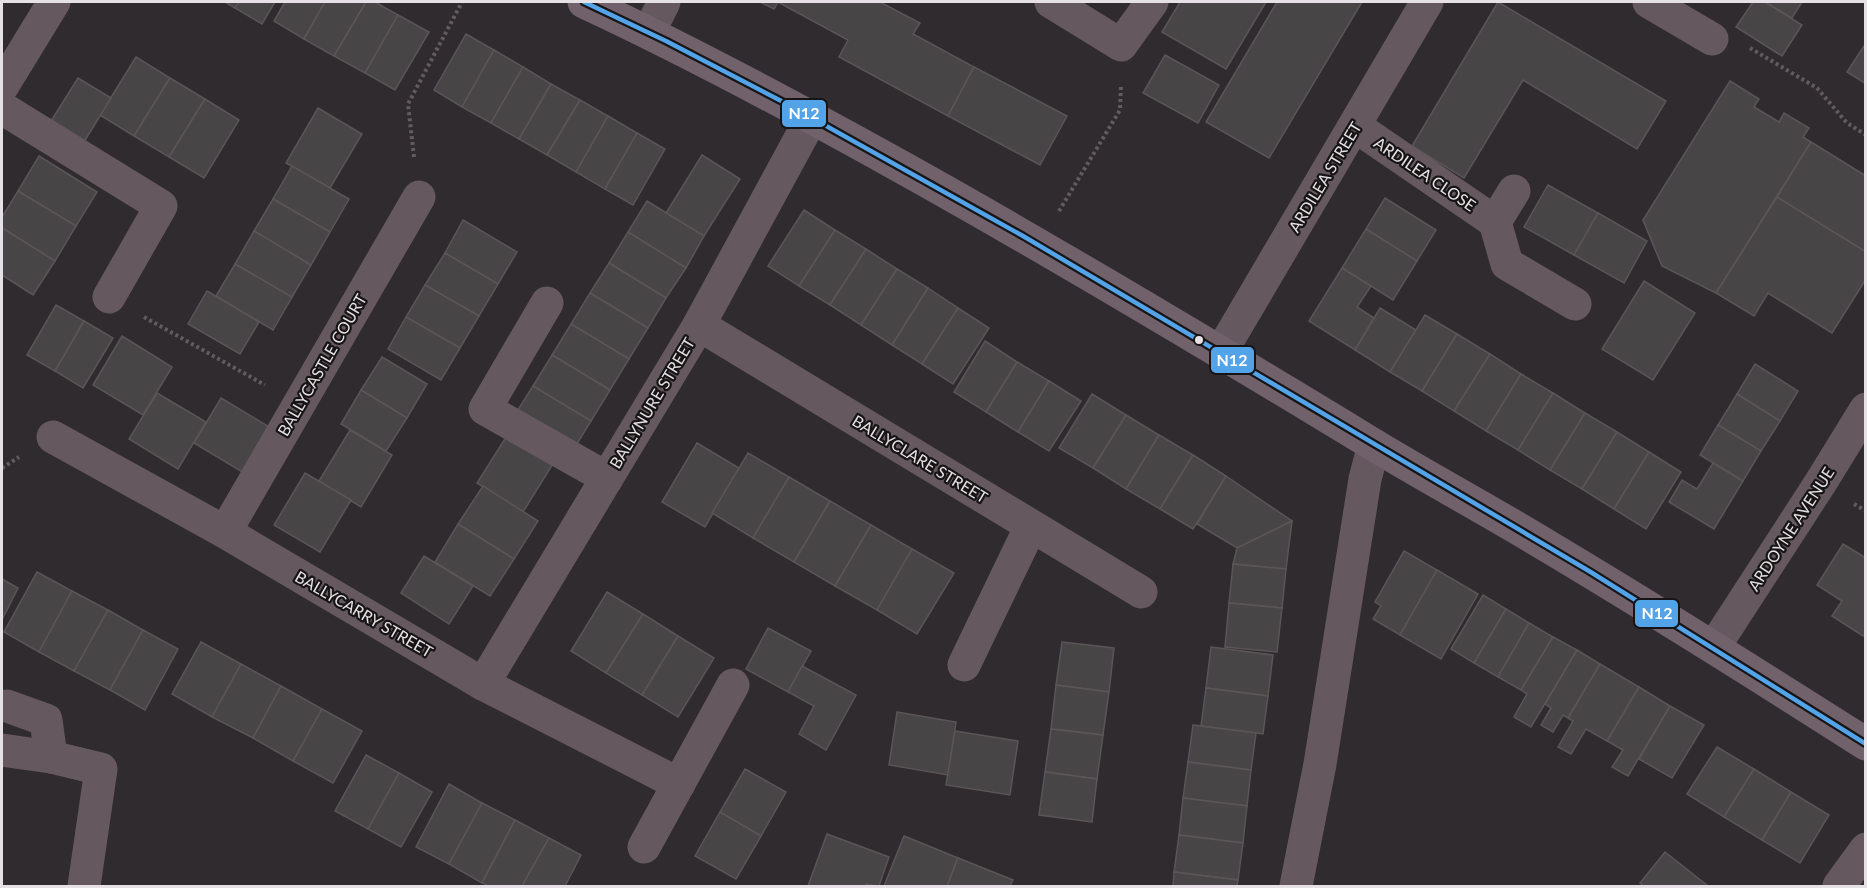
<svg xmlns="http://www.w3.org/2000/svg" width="1867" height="888" viewBox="0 0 1867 888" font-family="Lato,sans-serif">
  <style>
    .building { fill: #484547; stroke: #5a5658; stroke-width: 1.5 }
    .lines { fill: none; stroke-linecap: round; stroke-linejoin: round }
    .path { stroke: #635b5f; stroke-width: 4; stroke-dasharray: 3 3; stroke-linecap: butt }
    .minor { stroke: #65595f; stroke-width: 33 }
    .major { stroke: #70616a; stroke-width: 33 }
    .bus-1-casing { stroke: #171415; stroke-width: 9 }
    .bus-1 { stroke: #53a3e8; stroke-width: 4.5 }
    .bus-dot { fill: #e6e1e4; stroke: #171415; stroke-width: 2 }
    .labels { text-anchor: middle; stroke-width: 4.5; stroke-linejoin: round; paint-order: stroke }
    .street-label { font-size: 16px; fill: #e6e1e4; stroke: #171415 }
    .line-badge { stroke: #171415; stroke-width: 2 }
    .badge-label { font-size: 16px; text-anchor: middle; font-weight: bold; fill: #fff }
  </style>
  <rect width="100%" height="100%" fill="#302b2e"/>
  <g class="building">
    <polygon points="225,2 239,2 235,8"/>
    <polygon points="239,2 275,2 262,24 235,8"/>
    <polygon points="285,2 325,2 304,39 274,21"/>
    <polygon points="325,2 366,2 334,56 304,39"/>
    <polygon points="366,2 375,2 398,15 365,73 334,56"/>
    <polygon points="760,2 778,2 774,9"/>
    <polygon points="778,2 880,2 920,23 913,34 974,67 948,116 839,57 848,40"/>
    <polygon points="1180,2 1266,2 1226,69 1162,32"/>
    <polygon points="1277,2 1362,2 1269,158 1206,122"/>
    <polygon points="1498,2 1666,101 1637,149 1523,80 1464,178 1412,146"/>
    <polygon points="1753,2 1765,2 1802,25 1782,56 1736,27"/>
    <polygon points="1765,2 1802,2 1792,18"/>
    <polygon points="398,15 429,32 395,90 365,73"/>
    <polygon points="466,34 494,50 462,107 434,90"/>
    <polygon points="1866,43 1866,84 1847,72"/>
    <polygon points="494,50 523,67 491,123 462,107"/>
    <polygon points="1165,55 1219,85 1198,123 1143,93"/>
    <polygon points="136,57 170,78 134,136 100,115"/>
    <polygon points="523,67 551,84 519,139 491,123"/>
    <polygon points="974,67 1067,116 1040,165 948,116"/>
    <polygon points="78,78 111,98 84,142 51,121"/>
    <polygon points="170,78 205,99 169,157 134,136"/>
    <polygon points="1730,81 1759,99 1754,107 1779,122 1784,113 1809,128 1803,137 1811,142 1716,293 1662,266 1643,220"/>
    <polygon points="551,84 580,100 547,155 519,139"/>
    <polygon points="205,99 239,120 204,178 169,157"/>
    <polygon points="580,100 608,116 576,172 547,155"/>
    <polygon points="318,108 362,134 330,188 286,163"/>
    <polygon points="608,116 637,133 605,189 576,172"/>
    <polygon points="637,133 665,149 633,205 605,189"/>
    <polygon points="1811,142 1866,176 1866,252 1777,197"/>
    <polygon points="702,155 740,179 704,236 666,213"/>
    <polygon points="39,156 97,192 76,226 18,191"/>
    <polygon points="292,166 349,199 330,232 273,199"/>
    <polygon points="1548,185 1598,213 1574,255 1524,227"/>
    <polygon points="18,191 76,226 55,261 2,228 2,217"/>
    <polygon points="1777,197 1866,252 1866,279 1832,333 1768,293 1754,316 1716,293"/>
    <polygon points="1385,198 1436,230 1417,261 1366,229"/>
    <polygon points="273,199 330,232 311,265 254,231"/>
    <polygon points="647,201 704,236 686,268 628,232"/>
    <polygon points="804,210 835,230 799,286 768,266"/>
    <polygon points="1598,213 1647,241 1624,283 1574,255"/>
    <polygon points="463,220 517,252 498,284 445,253"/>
    <polygon points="2,228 55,261 33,295 2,275"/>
    <polygon points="1366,229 1417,261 1393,300 1342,268"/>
    <polygon points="835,230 866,249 830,305 799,286"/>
    <polygon points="254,231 311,265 292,297 235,264"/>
    <polygon points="628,232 686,268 666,298 609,263"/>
    <polygon points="866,249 897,269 861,325 830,305"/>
    <polygon points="445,253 498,284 479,316 425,285"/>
    <polygon points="609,263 666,298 648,328 590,293"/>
    <polygon points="235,264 292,297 273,330 216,296"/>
    <polygon points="1342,268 1371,286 1357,307 1374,318 1355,350 1309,321"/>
    <polygon points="897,269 928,288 892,345 861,325"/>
    <polygon points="1644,281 1695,313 1653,380 1602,349"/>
    <polygon points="425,285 479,316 460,348 406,317"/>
    <polygon points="928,288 958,308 922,364 892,345"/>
    <polygon points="207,291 259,322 240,354 188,324"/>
    <polygon points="590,293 648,328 629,359 571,324"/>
    <polygon points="56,305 84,321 55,371 27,355"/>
    <polygon points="958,308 989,328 953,384 922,364"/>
    <polygon points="1380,308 1416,330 1390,372 1355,350"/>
    <polygon points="1425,315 1457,334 1422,391 1390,372"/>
    <polygon points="406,317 460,348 441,380 388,349"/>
    <polygon points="84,321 113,338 83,388 55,371"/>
    <polygon points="571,324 629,359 610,390 552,355"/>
    <polygon points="1457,334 1490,354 1454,411 1422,391"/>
    <polygon points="122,336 172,367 143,415 93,385"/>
    <polygon points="985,341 1017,362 986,412 954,392"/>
    <polygon points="1490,354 1521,374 1486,431 1454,411"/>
    <polygon points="552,355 610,390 591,421 533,386"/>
    <polygon points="382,357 427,384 407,418 361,390"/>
    <polygon points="1017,362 1049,381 1018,432 986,412"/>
    <polygon points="1755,364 1798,391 1780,421 1737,394"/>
    <polygon points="1521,374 1553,393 1518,450 1486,431"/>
    <polygon points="1049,381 1081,401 1049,451 1018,432"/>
    <polygon points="533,386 591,421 572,452 514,416"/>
    <polygon points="361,390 407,418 386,451 341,424"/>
    <polygon points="157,393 206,422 178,469 129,439"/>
    <polygon points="1553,393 1585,413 1550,470 1518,450"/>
    <polygon points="1092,394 1126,415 1093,468 1059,448"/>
    <polygon points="1737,394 1780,421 1761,451 1718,425"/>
    <polygon points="221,398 271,428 244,473 194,443"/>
    <polygon points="1585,413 1617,432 1582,489 1550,470"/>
    <polygon points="1126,415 1159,435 1126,489 1093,468"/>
    <polygon points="1718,425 1761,451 1743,481 1700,455"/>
    <polygon points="350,430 392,455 361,507 319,481"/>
    <polygon points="1617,432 1649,452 1614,509 1582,489"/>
    <polygon points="508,434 554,462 523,512 477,483"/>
    <polygon points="1159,435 1193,455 1160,509 1126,489"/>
    <polygon points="697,443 739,468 705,527 662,502"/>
    <polygon points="1649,452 1681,472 1646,529 1614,509"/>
    <polygon points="748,453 789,477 753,538 712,513"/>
    <polygon points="1193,455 1226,476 1193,529 1160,509"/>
    <polygon points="1713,463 1743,481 1714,529 1669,502 1682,480 1697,489"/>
    <polygon points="305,473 351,500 320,552 274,525"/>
    <polygon points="1226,476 1292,521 1237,548 1197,524"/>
    <polygon points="789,477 830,501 794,562 753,538"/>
    <polygon points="483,486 538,521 514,559 458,524"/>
    <polygon points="830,501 871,525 835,586 794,562"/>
    <polygon points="1292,521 1286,569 1233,564 1237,548"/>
    <polygon points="458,524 514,559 490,596 435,562"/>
    <polygon points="871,525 912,549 877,610 835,586"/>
    <polygon points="1843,544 1866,558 1866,633 1863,636 1832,616 1842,601 1817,585"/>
    <polygon points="912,549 954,573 917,634 877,610"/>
    <polygon points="1404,551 1437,570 1400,635 1373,619 1381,606 1375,602"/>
    <polygon points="424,556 473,586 449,624 401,593"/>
    <polygon points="1233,564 1286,569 1282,608 1229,603"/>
    <polygon points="1437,570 1478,594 1441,659 1400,635"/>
    <polygon points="37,572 72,591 39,652 4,632"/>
    <polygon points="2,579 18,588 2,620"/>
    <polygon points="72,591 108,610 74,671 39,652"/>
    <polygon points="607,592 643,614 606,673 571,651"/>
    <polygon points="1483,595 1506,609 1474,663 1451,649"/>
    <polygon points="1229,603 1282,608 1277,652 1225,647"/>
    <polygon points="1506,609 1529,623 1498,677 1474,663"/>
    <polygon points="108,610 143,630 110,690 74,671"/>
    <polygon points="643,614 678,636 642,695 606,673"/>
    <polygon points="1529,623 1553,637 1521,690 1498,677"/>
    <polygon points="768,628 811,651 788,692 746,669"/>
    <polygon points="143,630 178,649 145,710 110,690"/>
    <polygon points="678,636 714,658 678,717 642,695"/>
    <polygon points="1553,637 1577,650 1531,727 1514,717 1527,694 1521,690"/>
    <polygon points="201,642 241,664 212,717 172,694"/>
    <polygon points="1062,642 1114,648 1109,692 1056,685"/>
    <polygon points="1211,647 1273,655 1268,696 1206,688"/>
    <polygon points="1577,650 1600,664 1568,718 1563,715 1553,732 1541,725 1551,708 1545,704"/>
    <polygon points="241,664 281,686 253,738 212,717"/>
    <polygon points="1600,664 1639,687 1607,741 1586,729 1571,754 1558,747 1573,721 1568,718"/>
    <polygon points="802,666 856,695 826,750 799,734 814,706 788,692"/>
    <polygon points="1056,685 1109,692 1103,735 1051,729"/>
    <polygon points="281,686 322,709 293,761 253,738"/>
    <polygon points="1639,687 1670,706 1628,776 1612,767 1623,750 1607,741"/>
    <polygon points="1206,688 1268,696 1263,734 1201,726"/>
    <polygon points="1670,706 1704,725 1672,778 1639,759"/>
    <polygon points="322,709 362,731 333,783 293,761"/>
    <polygon points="897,712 956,722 948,775 889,765"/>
    <polygon points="1193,725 1256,733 1251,770 1188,762"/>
    <polygon points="1051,729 1103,735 1097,779 1045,772"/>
    <polygon points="955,731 1018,741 1010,795 946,785"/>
    <polygon points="1717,747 1754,769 1724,817 1687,794"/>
    <polygon points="366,755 399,773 368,829 335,811"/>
    <polygon points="1188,762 1251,770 1247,806 1183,798"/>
    <polygon points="745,769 786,792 761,836 720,812"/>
    <polygon points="1754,769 1791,792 1762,840 1724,817"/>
    <polygon points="1045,772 1097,779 1092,822 1039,815"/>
    <polygon points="399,773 432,792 401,847 368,829"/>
    <polygon points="449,784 482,803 449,864 416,847"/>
    <polygon points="1791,792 1829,815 1800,863 1762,840"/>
    <polygon points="1183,798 1247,806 1243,843 1179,835"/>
    <polygon points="482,803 515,820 482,883 449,864"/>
    <polygon points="720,812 761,836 736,879 695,856"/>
    <polygon points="515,820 549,838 522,886 489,886 482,883"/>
    <polygon points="827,834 889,857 879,886 866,884 866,886 808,886"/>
    <polygon points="1179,835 1243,843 1238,880 1174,872"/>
    <polygon points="904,836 958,858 947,886 884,886"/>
    <polygon points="549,838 581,855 565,886 522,886"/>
    <polygon points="1665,852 1708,886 1644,886 1640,883"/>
    <polygon points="958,858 1013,880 1010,886 947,886"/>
    <polygon points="1174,872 1238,880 1237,886 1173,886"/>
  </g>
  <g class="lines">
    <g class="path">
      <polyline points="1750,48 1817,88 1847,123 1866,135"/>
      <polyline points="414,157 408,104 462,2"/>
      <polyline points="1059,211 1120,110 1121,85"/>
      <polyline points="144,317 265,385"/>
      <polyline points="2,468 19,457"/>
      <polyline points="1854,504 1866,511"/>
    </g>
    <g class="minor">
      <polyline points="1051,2 1121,45 1152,2"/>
      <polyline points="1649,2 1712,39"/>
      <polyline points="649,32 664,2"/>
      <polyline points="2,87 54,2"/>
      <polyline points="2,108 161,206 109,297"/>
      <polyline points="1355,126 1495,222 1507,264 1575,304"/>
      <polyline points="1495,222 1514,191"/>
      <polyline points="547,303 485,409 607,478"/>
      <polyline points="699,325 1141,592"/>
      <polyline points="1221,352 1427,2"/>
      <polyline points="53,437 225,532 483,684 679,784"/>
      <polyline points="225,532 419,197"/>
      <polyline points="1714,647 1821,482 1866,409"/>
      <polyline points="964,665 1031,526"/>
      <polyline points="483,684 699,325 812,117"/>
      <polyline points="7,706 46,720 51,757 101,769 84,886"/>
      <polyline points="2,750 51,757"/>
      <polyline points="644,847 733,685"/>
      <polyline points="1296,886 1320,764 1365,479 1374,445"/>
      <polyline points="1839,886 1866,849"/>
    </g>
    <path class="major" d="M584 2C694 53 801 111 907 170 1063 257 1216 349 1369 442 1428 478 1490 511 1549 547 1656 611 1761 677 1866 744"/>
    <g class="bus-1-casing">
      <polyline id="bus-1" points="584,2 666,41 787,104 1023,236 1589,571 1866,744"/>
    </g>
    <use href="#bus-1" class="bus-1"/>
  </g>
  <circle class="bus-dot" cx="1199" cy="340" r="5"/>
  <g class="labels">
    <g class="street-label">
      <text transform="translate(1425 174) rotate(34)" y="6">ARDILEA CLOSE</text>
      <text transform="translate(1325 177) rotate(-59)" y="6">ARDILEA STREET</text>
      <text transform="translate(322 365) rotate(-60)" y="6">BALLYCASTLE COURT</text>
      <text transform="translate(652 403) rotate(-59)" y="6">BALLYNURE STREET</text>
      <text transform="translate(920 459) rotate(31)" y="6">BALLYCLARE STREET</text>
      <text transform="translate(1791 529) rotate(-57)" y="6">ARDOYNE AVENUE</text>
      <text transform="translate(364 614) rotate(30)" y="6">BALLYCARRY STREET</text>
    </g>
  </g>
  <g class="line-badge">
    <rect x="781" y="99" width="46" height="29" rx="6" fill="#53a3e8"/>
    <rect x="1210" y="346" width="45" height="28" rx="6" fill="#53a3e8"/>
    <rect x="1634" y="599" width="45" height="29" rx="6" fill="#53a3e8"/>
  </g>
  <g class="badge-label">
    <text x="804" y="119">N12</text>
    <text x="1232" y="366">N12</text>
    <text x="1657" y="619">N12</text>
  </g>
  <rect width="1867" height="888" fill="none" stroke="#e6e1e4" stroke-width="6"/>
</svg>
